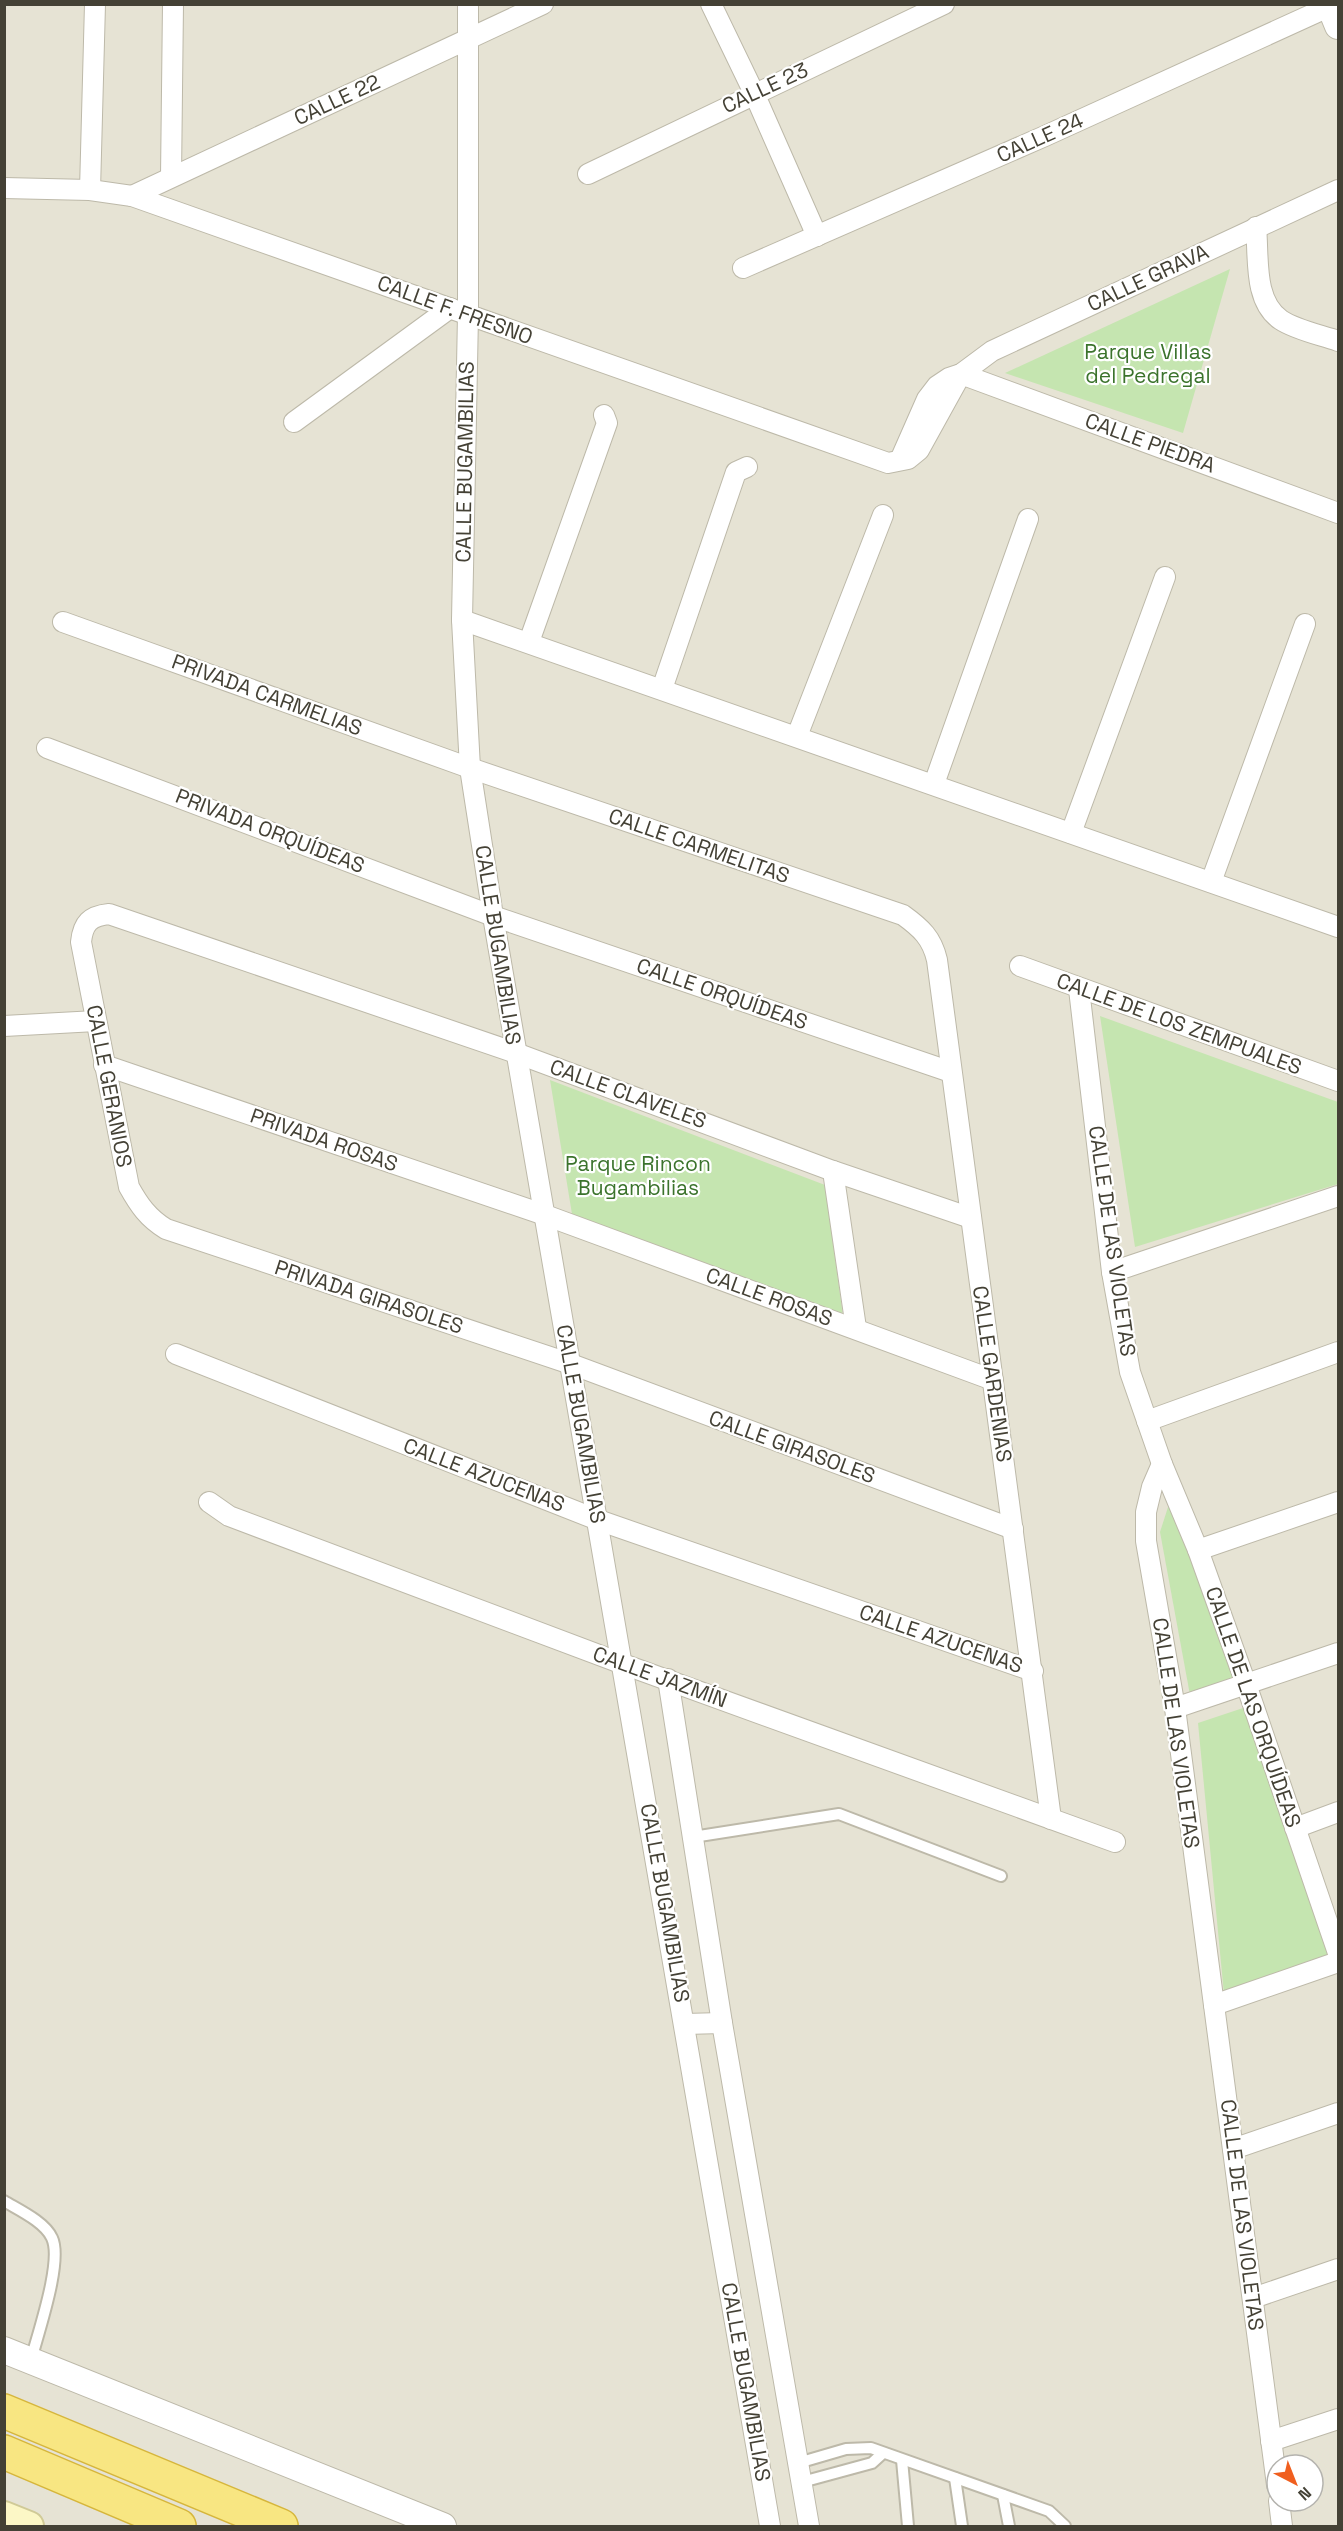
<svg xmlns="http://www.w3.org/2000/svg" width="1343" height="2531" viewBox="0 0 1343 2531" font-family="'Space Grotesk',sans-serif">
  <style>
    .residential { fill: #e6e3d4; fill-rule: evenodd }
    .green { fill: #c5e5b0 }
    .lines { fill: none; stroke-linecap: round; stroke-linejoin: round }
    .service-casing { stroke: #bdb9a9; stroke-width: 14 }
    .minor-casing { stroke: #bdb9a9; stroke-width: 22 }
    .tertiary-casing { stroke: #bdb9a9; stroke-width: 28 }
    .secondary-casing { stroke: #d0ca97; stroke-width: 32 }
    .trunk-casing { stroke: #d6b63c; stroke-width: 36 }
    .service { stroke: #fff; stroke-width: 10 }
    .minor { stroke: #fff; stroke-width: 20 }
    .tertiary { stroke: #fff; stroke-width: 26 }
    .secondary { stroke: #fcf7c6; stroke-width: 28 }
    .trunk { stroke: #f8e682; stroke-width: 33 }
    .labels { text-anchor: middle; stroke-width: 4.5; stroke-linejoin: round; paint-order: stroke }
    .street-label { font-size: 21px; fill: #444135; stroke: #fff }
    .park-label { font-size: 21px; fill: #3b732c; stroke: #fff }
  </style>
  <rect width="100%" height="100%" fill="#f2f0e6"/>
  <path class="residential" d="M5 5H1338V2526H5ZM1277 2465H1313V2501H1277Z"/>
  <g class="green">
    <polygon points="1230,269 1183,433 1005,373"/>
    <polygon points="1100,1016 1338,1102 1338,1184 1135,1247"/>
    <polygon points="550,1080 825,1185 843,1316 572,1214"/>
    <polygon points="1170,1501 1239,1682 1190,1695 1160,1532"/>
    <polygon points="1246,1707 1331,1954 1224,1994 1198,1723"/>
  </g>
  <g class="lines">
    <g class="service-casing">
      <g id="service">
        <polyline points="693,1837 839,1814 1001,1876"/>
        <path d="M4 2201C19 2210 45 2222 52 2238 63 2261 38 2333 31 2360"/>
        <polyline points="902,2460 908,2526"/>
        <polyline points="798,2463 846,2449 871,2448 1049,2511 1065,2526"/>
        <polyline points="955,2478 962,2526"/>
        <polyline points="802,2482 872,2463 883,2453"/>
        <polyline points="1003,2495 1009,2526"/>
      </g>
    </g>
    <g class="minor-casing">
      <g id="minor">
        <polyline points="468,4 468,315 462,620 470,768 493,916 770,2526"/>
        <polyline points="711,4 754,93 817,236"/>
        <polyline points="588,174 944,4"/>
        <polyline points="171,177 173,4"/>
        <polyline points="4,188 90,190 132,196 888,463 908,459 919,450 961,374"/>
        <polyline points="90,190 95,4"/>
        <polyline points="132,196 543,4"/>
        <path d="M1256 227C1259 257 1253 301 1281 320 1296 330 1321 335 1338 341"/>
        <polyline points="743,268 1045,136 1335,4"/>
        <polyline points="961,374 1338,513"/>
        <polyline points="294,422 450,308"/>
        <polyline points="901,458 927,399 937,386 949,378 961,374 992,351 1338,190"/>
        <polyline points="462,620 1338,927"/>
        <path d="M63 622 470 768 903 915C921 928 932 938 937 960L1051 1819"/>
        <polyline points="529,642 607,423 604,415"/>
        <polyline points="662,689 736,472 747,467"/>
        <polyline points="797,736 883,515"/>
        <polyline points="47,748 493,916 951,1072"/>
        <polyline points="934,784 1028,519"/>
        <polyline points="1071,833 1165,577"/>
        <polyline points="1211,882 1305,624"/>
        <polyline points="1020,966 1338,1081"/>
        <polyline points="1079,989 1112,1272 1130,1372 1162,1464 1198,1550 1246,1684 1338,1953"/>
        <polyline points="4,1026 96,1021"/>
        <polyline points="104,1065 545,1215 993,1380"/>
        <polyline points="833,1171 856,1328"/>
        <path d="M971 1218 833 1171 516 1053 109 914C90 916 83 923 81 942L129 1187C139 1205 148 1218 166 1229L571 1364 1013 1529"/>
        <polyline points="1112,1272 1338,1196"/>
        <polyline points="176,1354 598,1520 1033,1671"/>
        <polyline points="1147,1421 1338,1352"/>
        <polyline points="1162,1464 1152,1487 1146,1512 1146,1541 1175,1708 1277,2485"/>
        <polyline points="209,1502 229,1516 623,1664 1115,1842"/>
        <polyline points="1198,1550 1338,1502"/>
        <polyline points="668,1679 722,2023 809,2526"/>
        <polyline points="1175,1708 1338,1653"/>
        <polyline points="1295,1828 1338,1812"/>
        <polyline points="1214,2005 1338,1962"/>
        <polyline points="685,2024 722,2023"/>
        <polyline points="1233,2149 1338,2113"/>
        <polyline points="1253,2298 1338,2269"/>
        <polyline points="1271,2441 1338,2419"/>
        <polyline points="1279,2501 1282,2526"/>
      </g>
    </g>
    <g class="tertiary-casing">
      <g id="tertiary">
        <polyline points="1329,4 1338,26"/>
        <polyline points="4,2350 443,2526"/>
      </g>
    </g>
    <g class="secondary-casing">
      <polyline id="secondary" points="4,2516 29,2526"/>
    </g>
    <g class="trunk-casing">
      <g id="trunk">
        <polyline points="4,2411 281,2526"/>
        <polyline points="4,2452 179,2526"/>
      </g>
    </g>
    <use href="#service" class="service"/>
    <use href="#minor" class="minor"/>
    <use href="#tertiary" class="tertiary"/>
    <use href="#secondary" class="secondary"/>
    <use href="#trunk" class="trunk"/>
  </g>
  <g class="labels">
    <g class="street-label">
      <text transform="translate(765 88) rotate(-25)" y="7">CALLE 23</text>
      <text transform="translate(337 100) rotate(-25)" y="7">CALLE 22</text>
      <text transform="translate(1040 138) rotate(-24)" y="7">CALLE 24</text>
      <text transform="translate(1148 278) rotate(-25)" y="7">CALLE GRAVA</text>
      <text transform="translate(455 310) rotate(20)" y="7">CALLE F. FRESNO</text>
      <text transform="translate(1150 443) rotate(20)" y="7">CALLE PIEDRA</text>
      <text transform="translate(465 462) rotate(-89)" y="7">CALLE BUGAMBILIAS</text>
      <text transform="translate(267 695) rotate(20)" y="7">PRIVADA CARMELIAS</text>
      <text transform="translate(270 831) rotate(21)" y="7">PRIVADA ORQUÍDEAS</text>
      <text transform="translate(699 846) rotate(19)" y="7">CALLE CARMELITAS</text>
      <text transform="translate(498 945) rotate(81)" y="7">CALLE BUGAMBILIAS</text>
      <text transform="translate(722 994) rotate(19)" y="7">CALLE ORQUÍDEAS</text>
      <text transform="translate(1179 1024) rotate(20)" y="7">CALLE DE LOS ZEMPUALES</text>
      <text transform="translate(109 1086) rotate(79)" y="7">CALLE GERANIOS</text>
      <text transform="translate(628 1094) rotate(20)" y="7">CALLE CLAVELES</text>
      <text transform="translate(324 1140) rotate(19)" y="7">PRIVADA ROSAS</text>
      <text transform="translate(1112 1241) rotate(82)" y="7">CALLE DE LAS VIOLETAS</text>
      <text transform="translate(369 1297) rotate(18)" y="7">PRIVADA GIRASOLES</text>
      <text transform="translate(769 1297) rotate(20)" y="7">CALLE ROSAS</text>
      <text transform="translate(992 1374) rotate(82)" y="7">CALLE GARDENIAS</text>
      <text transform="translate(581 1424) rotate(80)" y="7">CALLE BUGAMBILIAS</text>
      <text transform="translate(792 1447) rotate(20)" y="7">CALLE GIRASOLES</text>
      <text transform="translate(484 1475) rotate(21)" y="7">CALLE AZUCENAS</text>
      <text transform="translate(941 1639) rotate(19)" y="7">CALLE AZUCENAS</text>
      <text transform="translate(660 1677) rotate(20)" y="7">CALLE JAZMÍN</text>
      <text transform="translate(1253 1707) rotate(71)" y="7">CALLE DE LAS ORQUÍDEAS</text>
      <text transform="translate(1176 1733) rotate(82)" y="7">CALLE DE LAS VIOLETAS</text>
      <text transform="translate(665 1903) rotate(80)" y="7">CALLE BUGAMBILIAS</text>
      <text transform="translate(1242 2215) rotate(83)" y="7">CALLE DE LAS VIOLETAS</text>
      <text transform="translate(746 2382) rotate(80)" y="7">CALLE BUGAMBILIAS</text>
    </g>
    <g class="park-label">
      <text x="1148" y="359">Parque Villas<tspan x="1148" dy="24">del Pedregal</tspan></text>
      <text x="638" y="1171">Parque Rincon<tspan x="638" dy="24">Bugambilias</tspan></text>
    </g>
  </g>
  <rect width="1343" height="2531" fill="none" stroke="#444135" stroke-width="12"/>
  <g transform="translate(1295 2483) rotate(138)"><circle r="28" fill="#ffffff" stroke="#b4b3ae" stroke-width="1.5"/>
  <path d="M0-4.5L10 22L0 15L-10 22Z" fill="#f05f1f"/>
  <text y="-9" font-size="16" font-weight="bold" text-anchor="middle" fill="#444135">N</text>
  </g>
</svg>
